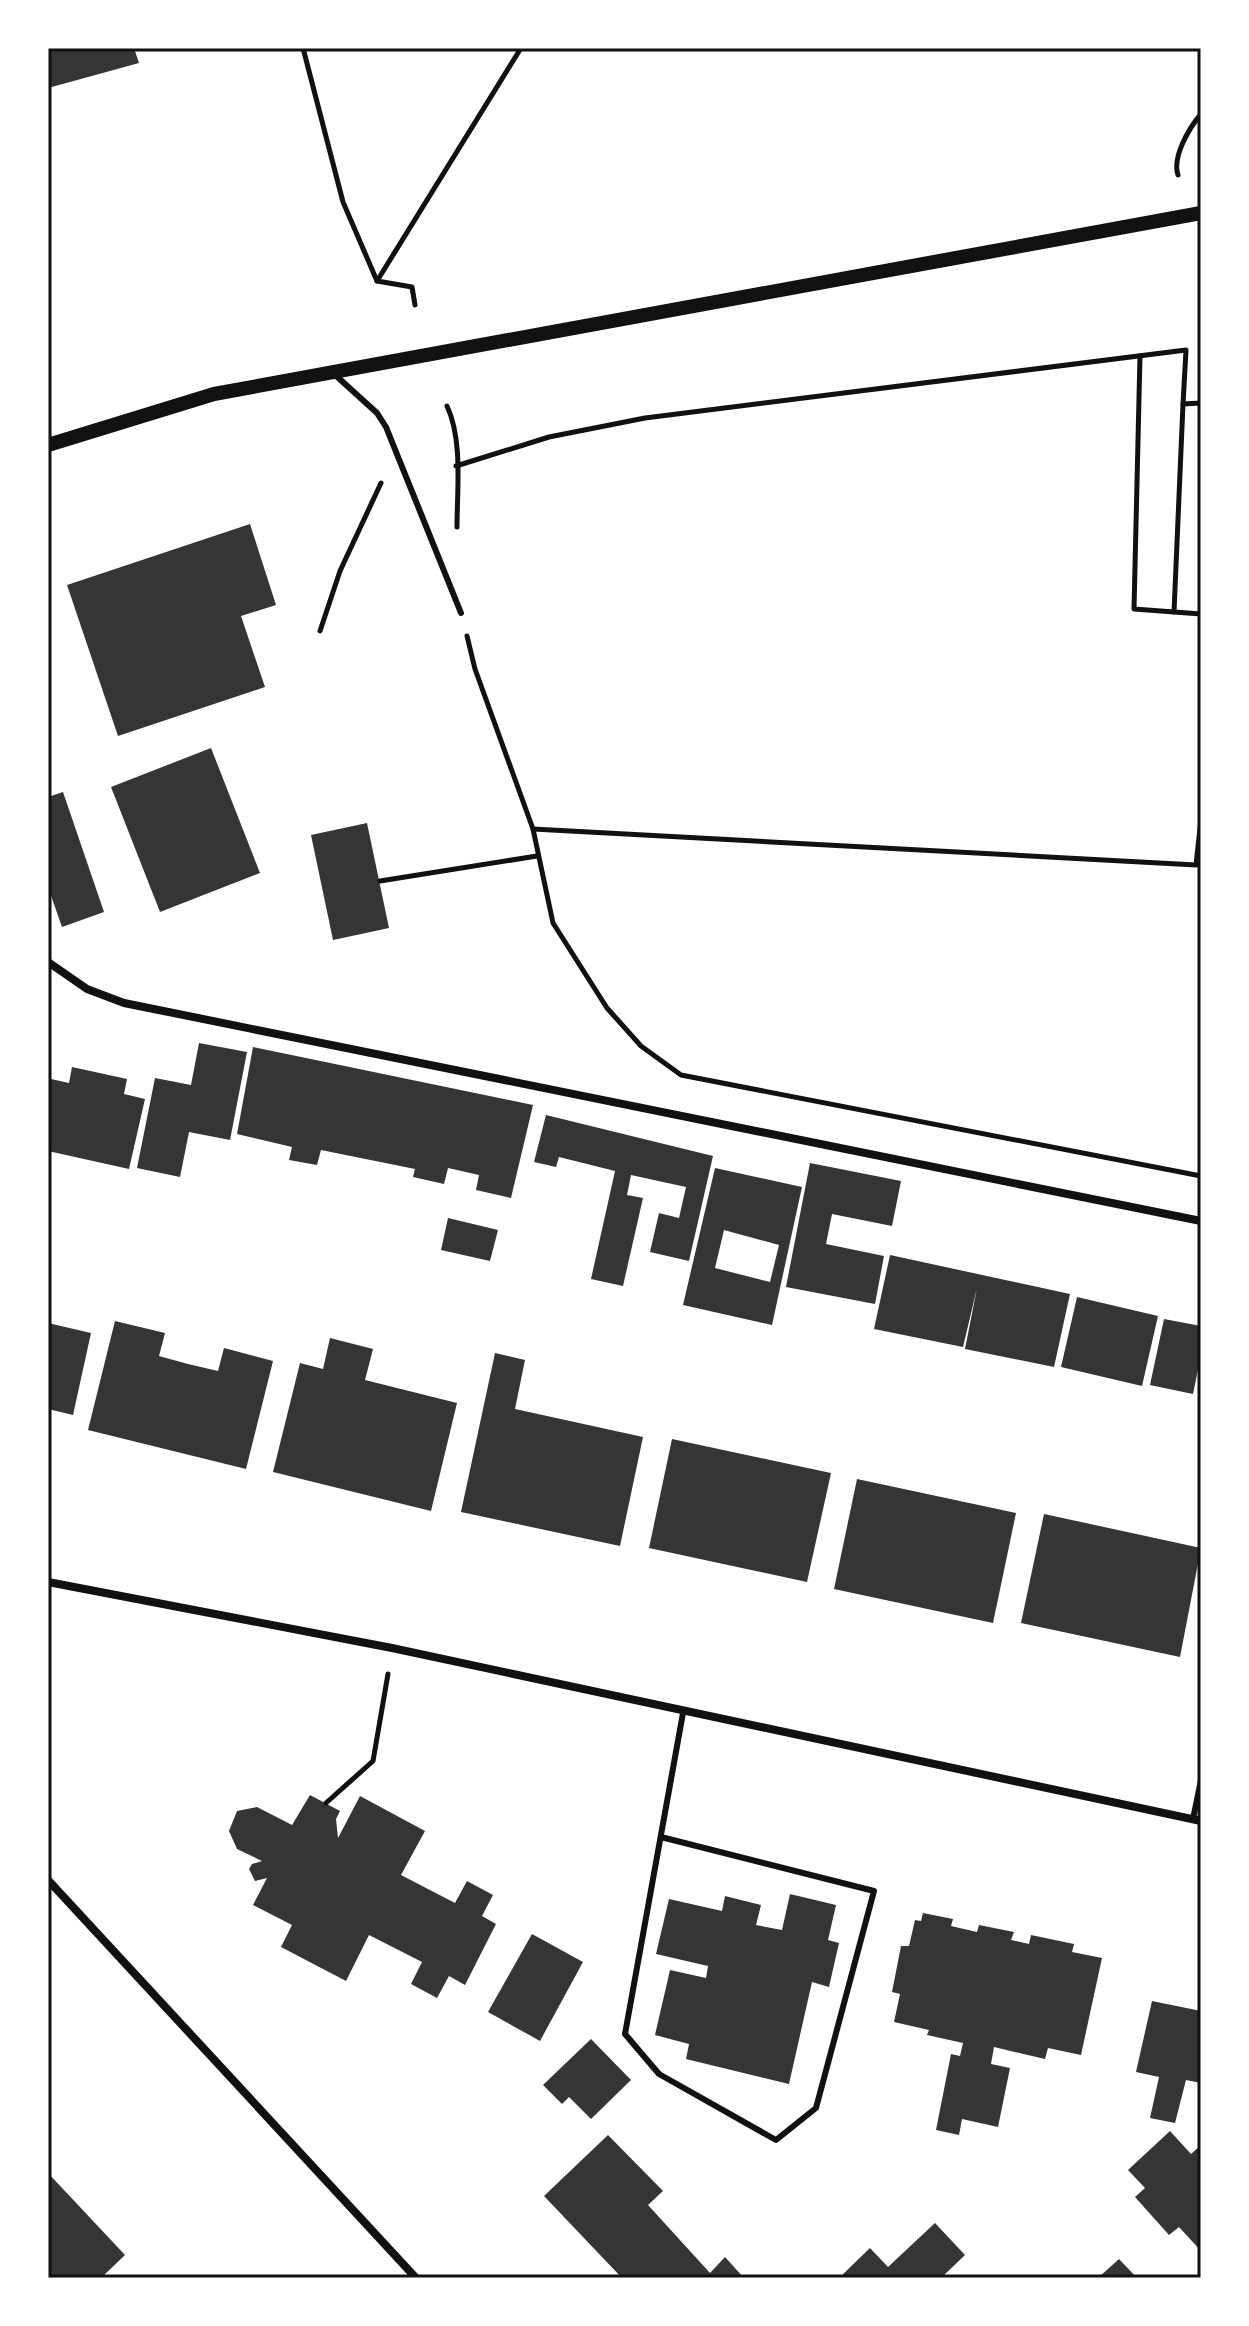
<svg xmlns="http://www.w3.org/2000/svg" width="1249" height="2326" viewBox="0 0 1249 2326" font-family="Rubik,sans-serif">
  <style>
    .building { fill: #353535; fill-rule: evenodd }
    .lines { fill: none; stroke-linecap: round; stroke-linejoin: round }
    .path { stroke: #111; stroke-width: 5 }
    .service { stroke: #111; stroke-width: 6 }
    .minor { stroke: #111; stroke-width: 8 }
    .tertiary { stroke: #111; stroke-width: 14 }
    .neatline { fill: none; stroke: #111; stroke-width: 3 }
  </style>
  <rect width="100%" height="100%" fill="#fff"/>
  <g class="building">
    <polygon points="48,48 134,48 139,63 48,88"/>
    <polygon points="250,524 276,605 241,616 265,687 118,736 67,585"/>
    <polygon points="211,748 260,873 160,912 111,787"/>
    <polygon points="63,792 104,912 62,927 48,887 48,797"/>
    <polygon points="367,823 389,928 333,940 311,835"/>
    <polygon points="199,1043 247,1052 230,1140 189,1132 180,1177 137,1168 155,1078 191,1085"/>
    <polygon points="253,1047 533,1105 511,1198 476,1190 479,1175 448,1168 444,1184 413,1177 415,1169 321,1150 317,1165 289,1160 292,1147 237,1134"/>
    <polygon points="72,1067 127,1079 124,1094 145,1099 129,1169 48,1151 51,1079 69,1083"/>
    <polygon points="546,1115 713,1156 689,1261 650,1252 659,1213 679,1218 686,1187 631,1175 627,1195 643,1198 623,1286 591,1279 615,1171 559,1157 556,1167 534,1162"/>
    <polygon points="810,1163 901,1181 892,1226 832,1214 826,1244 884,1256 875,1304 786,1287"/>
    <path d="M715 1168 802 1187 772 1325 683 1305ZM724 1230 779 1245 770 1282 715 1268Z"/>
    <polygon points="448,1218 498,1230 490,1261 441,1250"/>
    <polygon points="890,1255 1070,1294 1054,1367 965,1349 977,1288 963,1347 874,1329"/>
    <polygon points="1077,1297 1158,1316 1142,1386 1061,1367"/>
    <polygon points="1164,1319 1201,1326 1201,1355 1193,1394 1150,1385"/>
    <polygon points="115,1321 165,1333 159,1356 188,1364 218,1371 224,1348 273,1361 246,1469 88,1430"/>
    <polygon points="48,1323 91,1333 73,1415 48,1409"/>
    <polygon points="330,1338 373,1349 365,1380 457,1403 431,1511 273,1472 300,1363 323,1369"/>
    <polygon points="495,1353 525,1360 515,1409 643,1437 620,1546 461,1512"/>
    <polygon points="672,1439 831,1473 807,1582 649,1548"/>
    <polygon points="857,1479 1016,1513 993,1623 834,1589"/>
    <polygon points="1044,1514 1201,1548 1180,1657 1021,1623"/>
    <polygon points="310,1795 340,1811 336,1819 338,1838 360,1796 425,1831 401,1875 455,1903 467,1881 493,1895 482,1916 496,1924 465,1985 449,1976 437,1998 411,1984 422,1962 369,1935 346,1981 281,1947 292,1925 253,1905 267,1878 255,1881 249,1869 252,1864 262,1861 237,1849 229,1831 237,1811 257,1807 292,1825"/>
    <polygon points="790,1894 836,1905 828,1940 839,1943 829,1987 812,1982 789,2084 686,2059 689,2044 655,2035 670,1970 706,1978 708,1966 656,1954 669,1899 722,1911 725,1896 761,1905 756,1925 782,1930"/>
    <polygon points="923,1913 953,1919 951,1926 977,1932 979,1925 1014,1932 1011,1940 1029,1944 1031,1935 1074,1944 1072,1952 1102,1958 1081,2055 1048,2048 1045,2059 994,2047 991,2064 1010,2068 998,2127 962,2119 959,2135 936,2130 951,2054 960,2056 963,2043 927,2035 929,2030 894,2022 900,1994 892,1992 901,1946 909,1946 915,1920 921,1921"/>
    <polygon points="532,1934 583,1962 540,2041 488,2012"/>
    <polygon points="1152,2001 1201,2011 1201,2083 1186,2080 1175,2123 1150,2118 1159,2077 1136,2072"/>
    <polygon points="591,2039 631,2080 591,2119 569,2097 562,2104 543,2085"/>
    <polygon points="1170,2131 1191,2154 1201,2145 1201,2251 1179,2227 1169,2235 1135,2197 1145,2188 1128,2170"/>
    <polygon points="608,2135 663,2191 648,2205 710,2273 725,2257 744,2278 622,2278 544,2196"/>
    <polygon points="48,2173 125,2255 101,2278 48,2278"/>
    <polygon points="935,2223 965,2255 941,2278 839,2278 870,2248 888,2267"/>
    <polygon points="1119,2259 1137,2278 1098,2278"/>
  </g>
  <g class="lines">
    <g class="path">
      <polyline points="303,48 343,202 377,281"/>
      <path d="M1178 175C1172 157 1189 128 1201 114"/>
      <polyline points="415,305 412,287 377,281 521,48"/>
      <polyline points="1140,356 1134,609 1201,614"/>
      <path d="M447 406C463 440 457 490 457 527"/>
      <polyline points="456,466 549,437 645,418 1186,350 1183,404 1201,403"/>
      <polyline points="1174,612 1183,404"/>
      <polyline points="320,631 340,571 381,483"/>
      <polyline points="467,636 475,669 533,829 553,923 607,1008 641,1046 681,1075 1201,1176"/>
      <polyline points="533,829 1196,865 1201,819"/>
      <polyline points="380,881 537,856"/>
      <polyline points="326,1803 373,1761 388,1674"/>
    </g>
    <g class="service">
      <polyline points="333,373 377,413 386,427 461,613"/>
      <polyline points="1193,1819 1201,1780"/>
      <polyline points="661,1837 874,1891 816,2108 776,2140 659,2074 625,2034 683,1713"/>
    </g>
    <g class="minor">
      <polyline points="48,962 87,989 124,1003 1201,1221"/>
      <polyline points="48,1582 392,1648 1201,1821"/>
      <polyline points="48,1880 416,2278"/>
    </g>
    <polyline class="tertiary" points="48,445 214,394 1201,213"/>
  </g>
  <rect width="1249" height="2326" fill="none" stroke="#ffffff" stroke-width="100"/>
  <rect x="50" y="50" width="1149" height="2226" class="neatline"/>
</svg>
